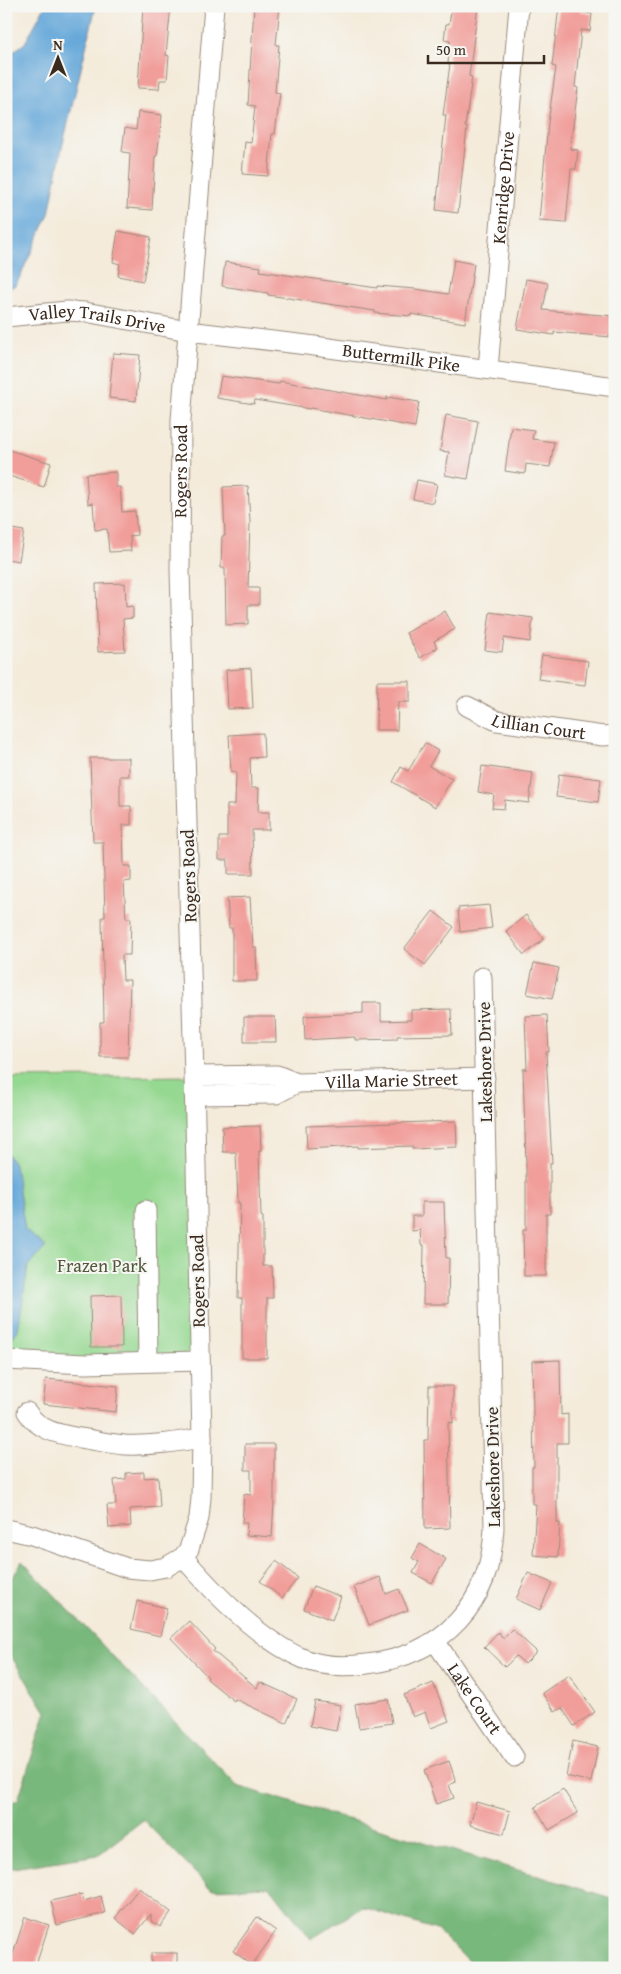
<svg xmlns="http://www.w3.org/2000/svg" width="621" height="1974" viewBox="0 0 621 1974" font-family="'Gentium Book Plus',serif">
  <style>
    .green { fill: #95d891; stroke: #688158 }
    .forest { fill: #78b87b; stroke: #5a714c }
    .water { fill: #65a7d9; stroke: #50687c }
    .building { fill: #f19d9a }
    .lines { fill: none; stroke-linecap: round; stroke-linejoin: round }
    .minor-casing { stroke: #988a7c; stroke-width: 21 }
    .minor { stroke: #fff; stroke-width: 19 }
    .labels { text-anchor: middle; stroke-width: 4; stroke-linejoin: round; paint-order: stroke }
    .street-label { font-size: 18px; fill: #3b2a1e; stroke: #f6f6f2 }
    .park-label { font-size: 18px; fill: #52563b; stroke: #f6f6f2 }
  </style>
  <rect width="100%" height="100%" fill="#f6f6f2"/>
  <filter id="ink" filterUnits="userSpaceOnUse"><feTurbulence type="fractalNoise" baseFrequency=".02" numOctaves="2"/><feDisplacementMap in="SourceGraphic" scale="10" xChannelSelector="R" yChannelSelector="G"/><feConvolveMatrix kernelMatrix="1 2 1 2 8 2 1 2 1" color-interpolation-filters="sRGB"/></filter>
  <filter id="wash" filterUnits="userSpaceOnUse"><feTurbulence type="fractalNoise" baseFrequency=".0096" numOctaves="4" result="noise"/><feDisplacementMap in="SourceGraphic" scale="20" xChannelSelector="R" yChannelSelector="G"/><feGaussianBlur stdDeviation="1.12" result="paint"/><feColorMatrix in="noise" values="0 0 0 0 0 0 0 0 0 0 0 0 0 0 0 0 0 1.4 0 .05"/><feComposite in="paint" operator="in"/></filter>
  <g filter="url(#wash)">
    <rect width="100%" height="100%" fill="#f4ebda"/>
    <polygon class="green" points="194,1076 200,1361 6,1360 6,1078"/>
    <polygon class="forest" points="22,1561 237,1786 615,1899 615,1968 475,1968 437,1930 363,1907 311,1939 270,1887 211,1889 143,1820 98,1855 6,1869 6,1804 18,1800 46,1712 6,1648 6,1590"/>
    <g class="water">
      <polygon points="45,6 96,6 61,152 49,214 16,285 6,289 6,57 25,43"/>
      <polygon points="6,1152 15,1165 25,1230 46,1247 28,1266 18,1330 6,1346"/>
    </g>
    <g id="blocks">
      <g class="building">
        <polygon points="143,6 171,6 166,55 169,56 167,80 160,80 159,89 138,88"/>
        <polygon points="254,6 280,6 276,45 279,45 275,92 280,93 275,134 272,134 268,176 242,174 245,142 251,143 255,106 248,105"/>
        <polygon points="452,6 478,6 469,76 472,77 465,127 467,127 458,213 436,210 446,115 443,115 450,64 448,64 450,41 444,40 446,24 449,24"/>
        <polygon points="559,6 582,6 581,12 592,14 590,31 581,30 575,87 578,88 570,149 578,150 576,169 571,169 566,223 539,221 548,123 556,67 552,66"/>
        <polygon points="138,112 162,115 157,156 155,156 152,210 127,208 130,153 122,152 125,128 136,130"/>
        <polygon points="118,231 151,237 143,281 118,276 120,264 113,262"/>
        <polygon points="454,260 474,264 465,323 411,314 411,316 375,313 375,311 268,295 268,293 222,286 225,262 261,267 260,271 377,288 377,286 416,289 448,294"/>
        <polygon points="526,279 548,283 543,310 613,316 611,337 554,332 554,335 517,329"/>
        <polygon points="113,353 140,355 136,401 109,398"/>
        <polygon points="221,376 279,384 280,381 387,400 387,397 419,402 415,427 310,408 310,409 255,400 254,404 217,398"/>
        <polygon points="446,415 478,421 468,479 445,475 449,452 440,451"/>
        <polygon points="511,427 534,430 532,439 554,442 550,467 526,464 525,474 505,471"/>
        <polygon points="6,449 51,463 44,487 6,475"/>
        <polygon points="116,472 116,487 120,487 122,512 135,511 137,535 130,536 131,551 109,552 107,529 95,530 93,503 88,504 86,474"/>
        <polygon points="417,480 437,484 433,503 413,499"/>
        <polygon points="248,486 250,522 248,588 259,588 259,605 248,605 248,624 226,625 225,568 221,568 222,536 225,536 223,487"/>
        <polygon points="6,528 24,531 19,561 6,559"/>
        <polygon points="125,583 126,607 133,606 133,618 123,619 125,651 98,652 96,584"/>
        <polygon points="445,611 455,629 434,641 437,648 420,658 406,633"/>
        <polygon points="490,612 533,618 530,642 504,638 502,652 485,650"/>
        <polygon points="542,655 588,661 585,685 538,679"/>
        <polygon points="251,668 253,708 228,709 226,670"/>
        <polygon points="377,681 410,681 410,702 398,702 397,730 376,730"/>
        <polygon points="263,733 264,757 250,758 251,788 259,788 258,812 269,812 269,830 252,830 253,874 228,874 228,860 219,860 219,837 227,837 227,805 235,805 236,772 231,772 229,735"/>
        <polygon points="425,743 438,751 429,766 452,779 435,807 393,782 401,767 408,771"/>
        <polygon points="90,758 129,758 129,776 120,776 120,806 131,806 131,825 123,825 124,866 131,866 131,881 124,882 126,918 131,918 130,955 122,955 123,980 130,980 128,1057 100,1057 100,1022 104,1022 102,917 105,917 103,842 93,842"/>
        <polygon points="482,766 533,773 529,803 505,800 504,809 492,808 494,795 478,792"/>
        <polygon points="559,774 601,779 598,802 556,797"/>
        <polygon points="250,897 253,947 256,947 257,981 232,981 232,928 229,928 227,898"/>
        <polygon points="489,905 492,928 460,932 458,908"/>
        <polygon points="433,911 454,927 425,965 404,949"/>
        <polygon points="526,915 544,939 524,955 506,931"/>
        <polygon points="534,963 559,968 552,999 527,994"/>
        <polygon points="363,1003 381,1003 381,1021 411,1020 411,1010 451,1009 452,1035 397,1036 397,1039 355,1040 355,1037 305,1040 304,1016 363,1013"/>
        <polygon points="547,1015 549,1052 546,1052 552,1163 550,1163 550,1214 546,1214 546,1276 524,1276 523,1230 526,1230 526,1164 523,1069 527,1069 525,1016"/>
        <polygon points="244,1017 275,1017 276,1042 244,1042"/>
        <polygon points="456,1121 457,1147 412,1149 412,1146 358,1148 358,1146 307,1149 306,1126"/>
        <polygon points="260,1126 261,1151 259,1151 261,1216 263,1217 263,1266 272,1266 273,1298 267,1298 267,1358 242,1358 242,1298 238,1298 240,1203 238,1203 236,1152 223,1152 222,1127"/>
        <polygon points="422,1202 444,1202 446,1258 449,1258 448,1304 423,1304 424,1245 421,1245 420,1230 412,1231 412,1216 422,1216"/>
        <polygon points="121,1295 122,1347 91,1347 90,1296"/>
        <polygon points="560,1360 561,1415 568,1414 568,1443 557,1443 557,1523 560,1523 558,1557 533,1555 536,1504 532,1504 532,1467 534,1467 532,1361"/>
        <polygon points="46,1379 118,1386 116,1412 43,1404"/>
        <polygon points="429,1386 453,1386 453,1423 448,1422 450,1528 425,1529 424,1440 428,1440"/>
        <polygon points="245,1444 274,1444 274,1501 272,1537 246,1535 247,1523 242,1523 244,1494 251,1495 251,1470 245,1470"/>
        <polygon points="144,1472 144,1478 158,1477 160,1507 130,1509 131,1526 109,1528 107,1505 116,1505 114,1480 126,1479 126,1473"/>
        <polygon points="420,1544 446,1559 432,1583 413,1573 419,1562 412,1558"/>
        <polygon points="276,1561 298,1578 282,1598 260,1581"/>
        <polygon points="528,1573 552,1583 540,1610 516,1599"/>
        <polygon points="380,1577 386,1594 399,1589 408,1610 369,1625 354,1587"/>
        <polygon points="313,1586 341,1597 332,1620 304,1609"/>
        <polygon points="137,1601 167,1608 160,1636 131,1629"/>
        <polygon points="189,1621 215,1649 213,1651 257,1688 260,1682 297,1699 286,1723 235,1699 234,1701 207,1679 208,1677 171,1638"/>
        <polygon points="512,1629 537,1652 525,1664 516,1656 505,1667 484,1647 498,1632 503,1638"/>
        <polygon points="569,1675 595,1712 574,1726 562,1708 555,1712 542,1693"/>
        <polygon points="433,1683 449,1721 431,1728 425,1712 413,1717 404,1695"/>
        <polygon points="388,1699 392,1723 359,1728 355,1704"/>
        <polygon points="315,1701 341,1705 336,1731 310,1726"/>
        <polygon points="573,1741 598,1747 591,1782 566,1776"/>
        <polygon points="449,1761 456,1782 449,1785 454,1798 436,1804 424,1770"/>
        <polygon points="563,1789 578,1813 549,1830 535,1807"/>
        <polygon points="476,1802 510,1811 504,1834 470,1825"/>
        <polygon points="139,1888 171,1912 160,1927 151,1921 151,1914 135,1934 115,1918"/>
        <polygon points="82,1894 84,1901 101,1896 105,1913 57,1925 51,1901"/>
        <polygon points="25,1917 49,1925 35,1968 26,1968 10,1963"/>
        <polygon points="257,1917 276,1931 252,1965 233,1951"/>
        <rect x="151" y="1953" width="26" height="15"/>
      </g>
    </g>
  </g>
  <g filter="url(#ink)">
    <use href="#blocks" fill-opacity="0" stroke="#988a7c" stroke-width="1"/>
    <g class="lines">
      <g class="minor-casing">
        <g id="minor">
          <path id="s1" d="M6 317 67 311 85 312 188 331 307 345 615 387"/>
          <path id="s2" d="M488 369 519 6"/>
          <path id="s3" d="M467 706 497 721 603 736 615 735"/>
          <path id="s4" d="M194 1076 277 1075 297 1083 485 1078"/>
          <polyline points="194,1095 276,1094 297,1083"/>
          <polyline points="146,1210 148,1361"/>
          <polyline points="6,1360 85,1364 200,1361"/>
          <path d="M27 1412C39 1431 59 1434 80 1438 95 1440 110 1444 125 1445 151 1446 177 1442 202 1438"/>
          <path id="s5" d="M6 1529 32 1535 127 1568 150 1570 166 1567 183 1557 189 1549 199 1518 201 1498 202 1438 194 1076 180 570 181 420 214 6"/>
          <path d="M183 1557C214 1593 259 1640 304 1659 324 1667 346 1667 367 1664 443 1655 491 1604 494 1528L482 977"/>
          <path id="s6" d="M435 1641 514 1757"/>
        </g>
      </g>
      <use href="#minor" class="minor"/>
    </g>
  </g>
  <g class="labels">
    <g class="street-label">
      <text dy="6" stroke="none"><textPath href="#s2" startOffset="182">Kenridge Drive</textPath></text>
      <text dy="6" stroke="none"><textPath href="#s1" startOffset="92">Valley Trails Drive</textPath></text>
      <text dy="6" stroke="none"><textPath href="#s1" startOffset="399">Buttermilk Pike</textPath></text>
      <text dy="6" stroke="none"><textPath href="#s5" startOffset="1276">Rogers Road</textPath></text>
      <text dy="6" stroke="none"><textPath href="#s3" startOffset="76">Lillian Court</textPath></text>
      <text transform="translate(189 876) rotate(-92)" y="6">Rogers Road</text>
      <text transform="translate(485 1062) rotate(-91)" y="6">Lakeshore Drive</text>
      <text dy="6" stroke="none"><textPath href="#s4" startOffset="199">Villa Marie Street</textPath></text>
      <text transform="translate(198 1281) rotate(-91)" y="6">Rogers Road</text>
      <text transform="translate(493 1467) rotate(-91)" y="6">Lakeshore Drive</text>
      <text dy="6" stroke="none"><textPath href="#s6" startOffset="70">Lake Court</textPath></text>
    </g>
    <g class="park-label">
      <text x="102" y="1272">Frazen Park</text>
    </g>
  </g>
  <rect width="621" height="1974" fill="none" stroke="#f6f6f2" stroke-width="25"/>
  <g transform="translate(58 58)" stroke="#f6f6f2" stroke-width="4" paint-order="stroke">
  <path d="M0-4L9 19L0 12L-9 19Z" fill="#3b2a1e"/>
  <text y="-8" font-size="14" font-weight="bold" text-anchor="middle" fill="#3b2a1e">N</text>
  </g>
  <path d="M428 55v8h116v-8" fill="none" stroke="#3b2a1e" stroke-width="2.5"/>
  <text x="436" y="55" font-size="15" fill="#3b2a1e" stroke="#f6f6f2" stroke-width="4" paint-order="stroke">50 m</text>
</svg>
